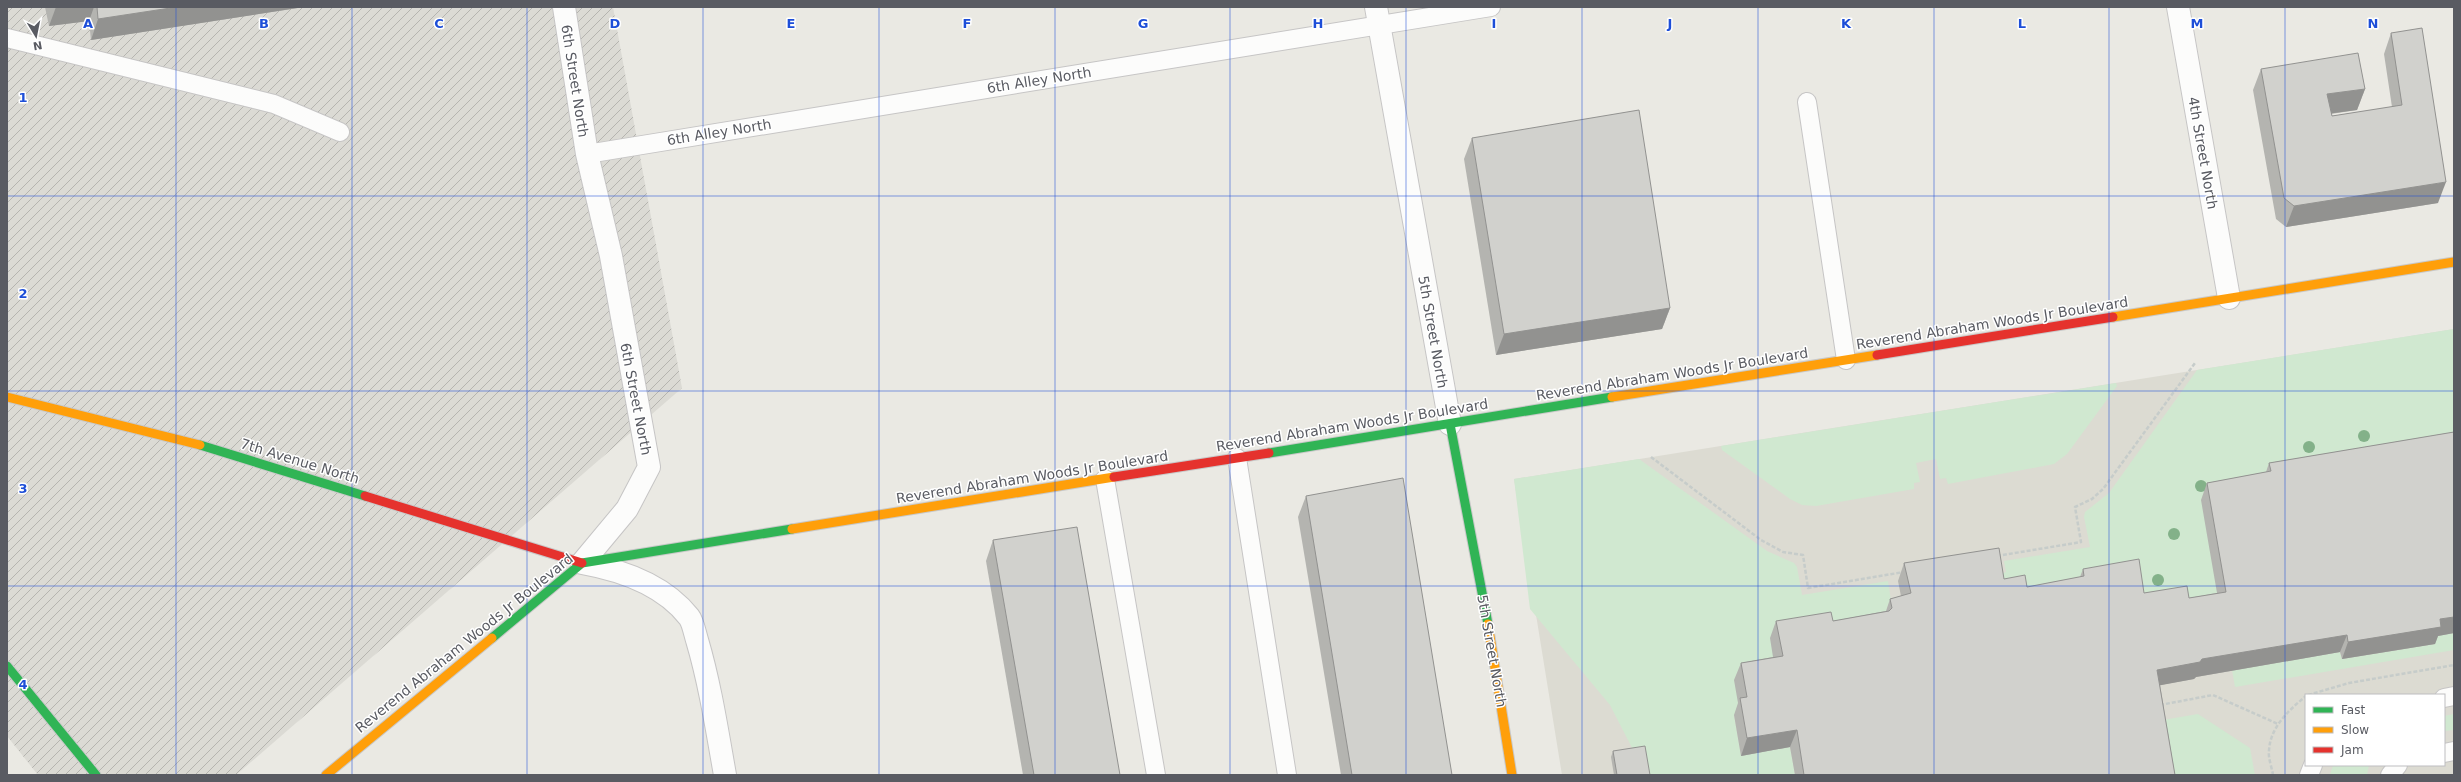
<svg xmlns="http://www.w3.org/2000/svg" width="2461" height="782" viewBox="0 0 2461 782" font-family="'DejaVu Sans',sans-serif">
  <style>
    .industrial { fill: url(#industrial-furrows) }
    .education { fill: #dcdbd2; fill-rule: evenodd }
    .green { fill: #d0e8d0 }
    .lines { fill: none; stroke-linecap: round; stroke-linejoin: round }
    .lane-casing { stroke: #c6c5c5; stroke-width: 20 }
    .street-casing { stroke: #c6c5c5; stroke-width: 24 }
    .fast-casing { stroke: #c8c8c8; stroke-width: 11 }
    .slow-casing { stroke: #c8c8c8; stroke-width: 11 }
    .jam-casing { stroke: #c8c8c8; stroke-width: 11 }
    .path { stroke: #c6ccca; stroke-width: 2.5; stroke-dasharray: 4 2; stroke-linecap: butt }
    .lane { stroke: #fcfcfb; stroke-width: 18 }
    .street { stroke: #fcfcfb; stroke-width: 22 }
    .fast { stroke: #30b455; stroke-width: 9 }
    .slow { stroke: #ff9f0a; stroke-width: 9 }
    .jam { stroke: #e5322d; stroke-width: 9 }
    .tree { fill: #83b189 }
    .wall { fill: #b4b4b0 }
    .shaded-wall { fill: #929290 }
    .building { fill: #d1d1cd; stroke: #929290 }
    .grid { fill: none; stroke: #1d4ed8; stroke-width: 1; stroke-opacity: 0.55 }
    .labels { text-anchor: middle; stroke-width: 3; stroke-linejoin: round; paint-order: stroke }
    .street-label { font-size: 14px; fill: #595b62; stroke: #fff }
    .grid-label { font-size: 13px; text-anchor: middle; font-weight: bold; fill: #1d4ed8; stroke: #fff; stroke-width: 3; stroke-linejoin: round; paint-order: stroke }
  </style>
  <defs>
    <pattern id="industrial-furrows" width="10" height="10" patternUnits="userSpaceOnUse"><rect width="10" height="10" fill="#dbdad4"/><path d="M-1 1l2-2M0 10L10 0M9 11l2-2" fill="none" stroke="#b5b4af"/></pattern>
  </defs>
  <rect width="100%" height="100%" fill="#eae9e3"/>
  <polygon class="industrial" points="7,7 613,7 682,388 236,775 38,775 7,736"/>
  <path class="education" d="M2454 329V775H1562L1514 479ZM2306 695H2444V765H2306Z"/>
  <g class="green">
    <polygon points="2454,329 2454,457 2219,609 2021,604 1995,576 2006,572 2004,561 2090,547 2084,517 2085,512 2109,493 2197,370"/>
    <polygon points="2116,383 2117,386 2067,454 2054,464 1948,484 1946,478 1940,479 1936,459 1916,463 1920,482 1914,483 1914,489 1816,506 1802,505 1790,499 1722,450 1721,446"/>
    <polygon points="1639,459 1767,551 1794,563 1797,567 1802,595 1888,581 1893,614 1776,673 1740,714 1734,715 1741,755 1790,747 1795,775 1646,775 1610,705 1530,609 1514,479"/>
    <polygon points="2454,633 2454,650 2235,687 2232,670 2340,652 2342,659 2435,644 2434,636"/>
    <polygon points="2198,714 2250,748 2255,775 2166,775 2157,721"/>
    <polygon points="2454,714 2454,730 2444,731 2444,716"/>
    <polygon points="2333,765 2369,765 2367,775 2330,775"/>
  </g>
  <g class="lines">
    <g class="lane-casing">
      <g id="lane">
        <polyline points="7,38 274,104 340,132"/>
        <polyline points="1807,102 1846,360"/>
        <polyline points="587,154 1491,7"/>
        <polyline points="1237,458 1287,775"/>
        <polyline points="1105,479 1156,775"/>
        <polyline points="2444,698 2454,696"/>
        <polyline points="2444,753 2454,751"/>
        <polyline points="2309,775 2313,765"/>
        <polyline points="2390,775 2398,765"/>
      </g>
    </g>
    <g class="street-casing">
      <g id="street">
        <path d="M564 7 587 154 611 256 649 467 627 509 582 563C621 570 664 585 689 617 693 622 695 634 697 640 710 684 717 730 725 775"/>
        <polyline points="1376,7 1450,424"/>
        <polyline points="2178,7 2229,298"/>
      </g>
    </g>
    <g class="fast-casing">
      <g id="fast">
        <polyline points="1450,424 1488,624"/>
        <polyline points="200,445 365,496"/>
        <polyline points="1269,453 1612,397"/>
        <polyline points="492,638 582,563 792,529"/>
        <polyline points="7,666 96,775"/>
      </g>
    </g>
    <g class="slow-casing">
      <g id="slow">
        <polyline points="2113,317 2454,262"/>
        <polyline points="7,397 200,445"/>
        <polyline points="1612,397 1877,355"/>
        <polyline points="792,529 1114,477"/>
        <polyline points="1488,624 1512,775"/>
        <polyline points="326,775 492,638"/>
      </g>
    </g>
    <g class="jam-casing">
      <g id="jam">
        <polyline points="1877,355 2113,317"/>
        <polyline points="1114,477 1269,453"/>
        <polyline points="365,496 582,563"/>
      </g>
    </g>
    <g class="path">
      <polyline points="1651,457 1761,540 1783,552 1803,555 1808,588 1904,572"/>
      <polyline points="1997,556 2081,542 2075,507 2092,499 2103,489 2195,363"/>
      <polyline points="2308,695 2349,683 2454,665"/>
      <polyline points="2160,705 2213,695 2278,724"/>
      <path d="M2273 775C2272 768 2268 758 2269 751 2270 727 2289 710 2306 696"/>
    </g>
    <use href="#lane" class="lane"/>
    <use href="#street" class="street"/>
    <use href="#fast" class="fast"/>
    <use href="#slow" class="slow"/>
    <use href="#jam" class="jam"/>
  </g>
  <g class="tree">
    <circle cx="2364" cy="436" r="6"/>
    <circle cx="2309" cy="447" r="6"/>
    <circle cx="2201" cy="486" r="6"/>
    <circle cx="2174" cy="534" r="6"/>
    <circle cx="2158" cy="580" r="6"/>
  </g>
  <g class="wall">
    <polygon points="45,7 304,7 91,40 89,21 49,26"/>
    <polygon points="2391,33 2438,203 2286,227 2276,219 2253,90 2261,69 2365,89 2357,110 2331,114 2332,116 2392,107 2384,54"/>
    <polygon points="1472,138 1670,308 1662,329 1496,355 1464,159"/>
    <polygon points="2454,432 2454,633 2438,636 2435,644 2342,659 2340,652 2196,677 2194,679 2160,685 2175,775 1795,775 1790,747 1741,756 1734,715 1738,703 1734,680 1741,663 1773,657 1770,638 1776,621 1833,621 1886,611 1890,599 1901,596 1898,581 1904,563 2004,579 2027,587 2080,577 2083,569 2144,593 2189,598 2217,593 2201,500 2207,483 2266,472 2269,463"/>
    <polygon points="1306,496 1452,775 1341,775 1298,517"/>
    <polygon points="993,540 1120,775 1023,775 986,561"/>
    <polygon points="1613,751 1650,775 1614,775 1611,757"/>
  </g>
  <g class="shaded-wall">
    <polygon points="56,7 94,7 89,21 49,26"/>
    <polygon points="177,7 304,7 91,40 98,19"/>
    <polygon points="2365,89 2357,110 2319,115 2327,94"/>
    <polygon points="2446,182 2438,203 2286,227 2294,206"/>
    <polygon points="1670,308 1662,329 1496,355 1504,334"/>
    <polygon points="2454,617 2454,633 2438,636 2435,644 2342,659 2348,642 2440,619"/>
    <polygon points="2347,635 2340,652 2196,677 2194,679 2151,687 2157,670 2202,659"/>
    <polygon points="1797,730 1790,747 1741,756 1747,738"/>
  </g>
  <g class="building">
    <polygon points="97,7 177,7 98,19"/>
    <polygon points="2422,28 2446,182 2294,206 2284,198 2261,69 2358,53 2365,89 2327,94 2332,116 2402,105 2391,33"/>
    <polygon points="1639,110 1670,308 1504,334 1472,138"/>
    <polygon points="2454,432 2454,617 2440,619 2441,627 2348,642 2347,635 2202,659 2200,662 2157,670 2175,775 1804,775 1797,730 1747,738 1740,698 1747,697 1741,663 1783,656 1776,621 1831,612 1833,621 1889,611 1892,608 1890,599 1911,593 1904,563 1999,548 2004,579 2025,575 2027,587 2084,576 2083,569 2139,559 2144,593 2187,586 2189,598 2226,592 2207,483 2271,471 2269,463"/>
    <polygon points="1403,478 1452,775 1352,775 1306,496"/>
    <polygon points="1077,527 1120,775 1034,775 993,540"/>
    <polygon points="1645,746 1650,775 1617,775 1613,751"/>
  </g>
  <path class="grid" d="M176 7V775M352 7V775M527 7V775M703 7V775M879 7V775M1055 7V775M1230 7V775M1406 7V775M1582 7V775M1758 7V775M1934 7V775M2109 7V775M2285 7V775M7 196H2454M7 391H2454M7 586H2454"/>
  <g class="labels">
    <g class="street-label">
      <text transform="translate(1039 80) rotate(-9)" y="5">6th Alley North</text>
      <text transform="translate(575 81) rotate(81)" y="5">6th Street North</text>
      <text transform="translate(719 132) rotate(-9)" y="5">6th Alley North</text>
      <text transform="translate(2203 153) rotate(80)" y="5">4th Street North</text>
      <text transform="translate(1992 323) rotate(-9)" y="5">Reverend Abraham Woods Jr Boulevard</text>
      <text transform="translate(1433 332) rotate(80)" y="5">5th Street North</text>
      <text transform="translate(1672 374) rotate(-9)" y="5">Reverend Abraham Woods Jr Boulevard</text>
      <text transform="translate(636 399) rotate(79)" y="5">6th Street North</text>
      <text transform="translate(1352 425) rotate(-9)" y="5">Reverend Abraham Woods Jr Boulevard</text>
      <text transform="translate(300 461) rotate(17)" y="5">7th Avenue North</text>
      <text transform="translate(1032 477) rotate(-9)" y="5">Reverend Abraham Woods Jr Boulevard</text>
      <text transform="translate(464 643) rotate(-39)" y="5">Reverend Abraham Woods Jr Boulevard</text>
      <text transform="translate(1492 651) rotate(80)" y="5">5th Street North</text>
    </g>
  </g>
  <g class="grid-label">
    <text x="88" y="28">A</text>
    <text x="264" y="28">B</text>
    <text x="439" y="28">C</text>
    <text x="615" y="28">D</text>
    <text x="791" y="28">E</text>
    <text x="967" y="28">F</text>
    <text x="1143" y="28">G</text>
    <text x="1318" y="28">H</text>
    <text x="1494" y="28">I</text>
    <text x="1670" y="28">J</text>
    <text x="1846" y="28">K</text>
    <text x="2022" y="28">L</text>
    <text x="2197" y="28">M</text>
    <text x="2373" y="28">N</text>
    <text x="23" y="102">1</text>
    <text x="23" y="298">2</text>
    <text x="23" y="493">3</text>
    <text x="23" y="689">4</text>
  </g>
  <rect width="2461" height="782" fill="none" stroke="#595b62" stroke-width="16"/>
  <rect x="2305" y="694" width="140" height="72" fill="#ffffff" stroke="#bdbdc0"/>
  <rect x="2313" y="707" width="20" height="6" fill="#30b455" stroke="#bdbdc0"/>
  <text x="2341" y="714" font-size="12" fill="#595b62">Fast</text>
  <rect x="2313" y="727" width="20" height="6" fill="#ff9f0a" stroke="#bdbdc0"/>
  <text x="2341" y="734" font-size="12" fill="#595b62">Slow</text>
  <rect x="2313" y="747" width="20" height="6" fill="#e5322d" stroke="#bdbdc0"/>
  <text x="2341" y="754" font-size="12" fill="#595b62">Jam</text>
  <g transform="translate(36 36) rotate(170)" stroke="#ffffff" stroke-width="3" paint-order="stroke">
  <path d="M0-3L7 15L0 10L-7 15Z" fill="#595b62"/>
  <text y="-6" font-size="11" font-weight="bold" text-anchor="middle" fill="#595b62">N</text>
  </g>
</svg>
